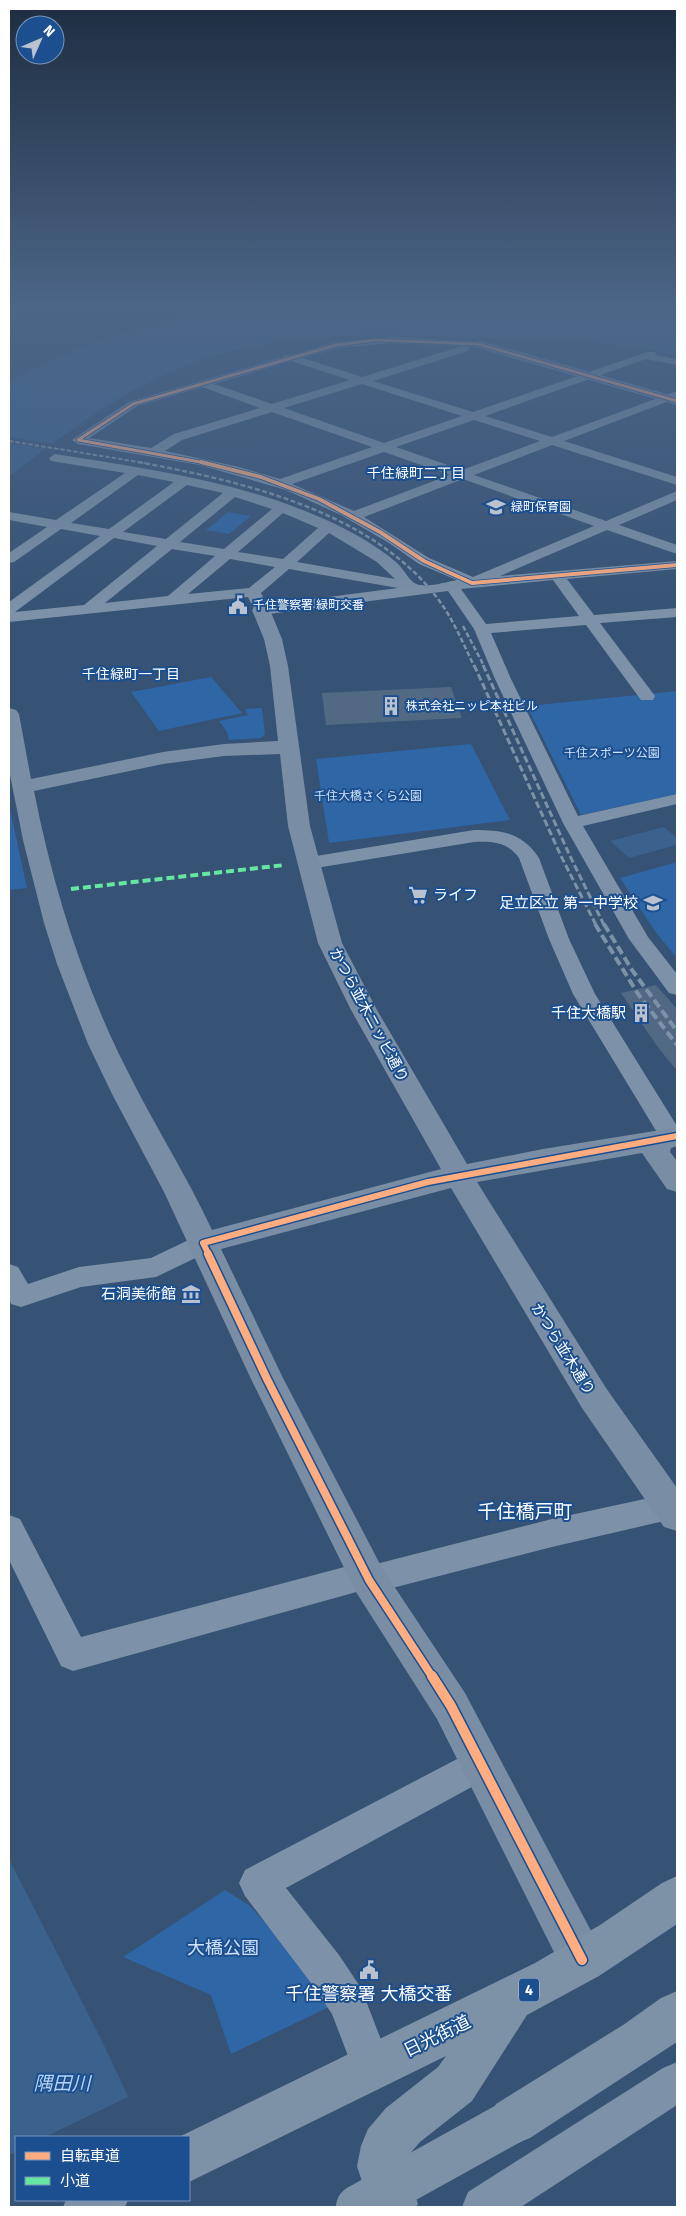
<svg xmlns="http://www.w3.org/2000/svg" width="686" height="2216" viewBox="0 0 686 2216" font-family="'Fira Sans','Noto Sans JP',sans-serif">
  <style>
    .green { fill: #2f66a5 }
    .water { fill: #3b618d }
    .pier { fill: #365274 }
    .building { fill: #526984 }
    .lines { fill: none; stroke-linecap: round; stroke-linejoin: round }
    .street { fill: #7d92a8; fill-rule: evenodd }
    .secondary { fill: #798da4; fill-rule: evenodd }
    .highway { fill: #7e92a7; fill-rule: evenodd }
    .rail-far3 { stroke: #7e92a7; stroke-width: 2; stroke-dasharray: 4.5 2; stroke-linecap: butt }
    .rail-far2 { stroke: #7e92a7; stroke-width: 2.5; stroke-dasharray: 5 2.5; stroke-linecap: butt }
    .rail-far1 { stroke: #7e92a7; stroke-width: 3; stroke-dasharray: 7 3; stroke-linecap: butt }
    .rail { stroke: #7e92a7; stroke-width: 4; stroke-dasharray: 9 4; stroke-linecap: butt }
    .highway-bridge { stroke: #7e92a7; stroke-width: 44 }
    .quiet { stroke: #66e7a1; stroke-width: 4; stroke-dasharray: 8 4; stroke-linecap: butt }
    .cycleway-far4-casing { stroke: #1b4f8f; stroke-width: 4.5 }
    .cycleway-far3-casing { stroke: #1b4f8f; stroke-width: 5.5 }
    .cycleway-far2-casing { stroke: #1b4f8f; stroke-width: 9 }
    .cycleway-far1-casing { stroke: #1b4f8f; stroke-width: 11 }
    .cycleway-casing { stroke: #1b4f8f; stroke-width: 13 }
    .cycleway-far4 { stroke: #ffac80; stroke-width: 3 }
    .cycleway-far3 { stroke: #ffac80; stroke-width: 4 }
    .cycleway-far2 { stroke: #ffac80; stroke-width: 6 }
    .cycleway-far1 { stroke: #ffac80; stroke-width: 8 }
    .cycleway { stroke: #ffac80; stroke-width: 10 }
    .labels { text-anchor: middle; stroke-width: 4; stroke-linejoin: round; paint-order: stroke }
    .far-poi-label { font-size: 12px; fill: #fff; stroke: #1b4f8f; text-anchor: start }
    .far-park-label { font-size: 12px; fill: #cfe3fa; stroke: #1b4f8f }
    .far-neighbourhood-label { font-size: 14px; fill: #fff; stroke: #1b4f8f }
    .shield { fill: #1b4f8f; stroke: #bbcadd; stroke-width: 1 }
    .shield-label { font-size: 14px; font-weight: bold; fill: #fff }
    .poi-label { font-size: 15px; fill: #fff; stroke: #1b4f8f; text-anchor: end }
    .street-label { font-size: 15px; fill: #fff; stroke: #1b4f8f }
    .near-park-label { font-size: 18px; fill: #cfe3fa; stroke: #1b4f8f }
    .near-poi-label { font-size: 18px; fill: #fff; stroke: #1b4f8f }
    .near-street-label { font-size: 18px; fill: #fff; stroke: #1b4f8f }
    .near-neighbourhood-label { font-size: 19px; fill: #fff; stroke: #1b4f8f }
    .near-water-label { font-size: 19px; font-style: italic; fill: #b5d3f5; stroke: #1b4f8f }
  </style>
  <rect width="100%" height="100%" fill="#365274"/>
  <g class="green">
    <polygon points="228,512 251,516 229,534 206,530"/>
    <polygon points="211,677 242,713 159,731 131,692"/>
    <polygon points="677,691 677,794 581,815 527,706"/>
    <polygon points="262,708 265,734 261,738 229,740 227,732 219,721 248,715 245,709"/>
    <polygon points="471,744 510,820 329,843 316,759"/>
    <polygon points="9,804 27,888 9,890"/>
    <polygon points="677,862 677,958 657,934 620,878"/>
    <polygon points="225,1890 250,1906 314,1976 329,2007 231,2054 211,1995 123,1957"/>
  </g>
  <g class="water">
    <path d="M281 304H522L568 307H677V354C659 351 640 348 621 345 577 340 531 341 486 339 391 334 293 329 201 360 132 383 66 432 9 477V381C34 369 59 357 85 346 147 322 214 309 281 304Z"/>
    <polygon points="664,827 677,838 677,845 629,858 610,841"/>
    <polygon points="9,1859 102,2041 147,2137 16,2137 16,2200 176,2200 9,2207"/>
  </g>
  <g class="pier">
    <polygon points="9,437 55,444 49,449 9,443"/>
    <polygon points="130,2096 149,2137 45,2137"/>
    <polygon points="16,2152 16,2200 179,2200 182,2207 9,2207 9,2155"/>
  </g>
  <g class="building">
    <polygon points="451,687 462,718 326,725 322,693"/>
    <polygon points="656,985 677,1009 677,1071 657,1046 621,993"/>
  </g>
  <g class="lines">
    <g class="street">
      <path d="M392 337 482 342V346L468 347 469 349 468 351 373 381 473 412 647 352H655L656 355 677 359V365L646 359 485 416 552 437 677 391V398L564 441 677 477V485L552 445 474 475 606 521 677 491V500L619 525 677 545V554L607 530 500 576 677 561V569L567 579 594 615 677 608V617L600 623 655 696 653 700H641L586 625 491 633 511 679 578 816 677 794V804L583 826 648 937 677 974V995L669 993 629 939 563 823 495 679 474 629 448 591 261 615 256 613 248 597 9 622V602L100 536 61 529 14 562 9 563V553L47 527 9 520V512L56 520 125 473 51 461 49 458 55 454C150 469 246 482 333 523 354 533 379 547 397 563 405 570 410 584 420 585 431 587 446 582 457 580L419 564 389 543 341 515 286 490 200 465 78 444 72 440 129 402 283 357 284 355H291L336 342ZM392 343 462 346 362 377 303 358 337 348ZM291 361 350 380 272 404 214 384ZM362 384 462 416 384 443 284 408ZM202 387 260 408 174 434 151 448 89 438 137 406ZM272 412 372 447 280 479 235 466 165 451 182 440ZM474 420 540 441 462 470 396 447ZM384 452 450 475 354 511 292 484ZM138 475 174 482 109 529 71 523ZM463 479 594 526 473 577 429 558 364 517ZM187 485 223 493 166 539 123 532ZM235 497 272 509 224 549 180 542ZM283 513 318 528 283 559 238 552ZM329 533 377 562 395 579 297 562ZM114 538 157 546 84 605 15 612ZM172 549 215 556 168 596 105 603ZM230 559 275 567 249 588 188 594ZM289 569 398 588 267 605 261 593ZM553 580 579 616 486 624 461 589Z"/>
      <path d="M474 830C503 830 522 833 539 858L569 939 595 994 677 1126V1145L673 1146 664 1144 573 994 549 939 519 858C508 842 492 841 474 842L310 869 303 867 300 863 303 859 310 857Z"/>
      <polygon points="203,1233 212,1236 216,1243 212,1250 156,1277 81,1287 21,1307 11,1304 9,1299 9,1264 18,1267 28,1284 79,1267 151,1258"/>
      <polygon points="677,1492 677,1518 552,1547 369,1594 360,1591 73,1671 61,1666 9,1560 9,1515 20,1519 81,1637 367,1561 376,1564 552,1519"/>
      <polygon points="480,1747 492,1752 498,1764 492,1776 286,1888 339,1955 361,1988 392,2068 386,2082 372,2088 358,2082 332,2014 311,1983 245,1896 239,1883 245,1870"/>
      <polygon points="677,2062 677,2105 521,2207 462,2207 468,2192 663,2068"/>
    </g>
    <g class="secondary">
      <polygon points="478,340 677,397 677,405 474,347 472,344"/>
      <path d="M261 605 267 606 270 610 282 639 288 666 310 826 342 943 377 1010 467 1164 543 1149 673 1128 677 1130V1146L671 1148 670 1152 677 1161V1192L667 1189 642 1153 477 1182 606 1388 677 1488V1531L664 1527 582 1408 451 1188 221 1249 283 1378 382 1568 465 1693 598 1944 604 1960 598 1976 582 1982 566 1976 437 1719 356 1592 251 1379 164 1192 112 1094 88 1044 57 964 44 923 23 840 9 770V708L16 710 19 714 31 779 163 752 224 744 278 741 270 666 264 639 252 610 255 606ZM280 754 288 826 318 943 351 1010 441 1169 212 1230C186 1174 153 1123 126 1068 82 981 53 887 34 791L163 764 224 756Z"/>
    </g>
    <g class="highway">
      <polygon points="677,1876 677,1924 599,1976 527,2015 472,2101 420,2142 407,2157 405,2166 418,2204 416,2207 370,2207 357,2166 361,2146 368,2129 386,2108 438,2067 446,2056 189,2182 189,2137 179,2137 535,1963 600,1925 662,1883"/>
      <polygon points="677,1991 677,2042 530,2138 513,2145 496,2138 489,2121 496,2104 623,2025 661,1998"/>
      <polygon points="66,2200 128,2200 125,2207 63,2207"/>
    </g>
    <polyline class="rail-far3" points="9,441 145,463"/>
    <g class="rail-far2">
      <path d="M138 462C241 481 372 511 438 599 453 619 463 643 474 666"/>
      <polyline points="463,626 484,666"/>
    </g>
    <g class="rail-far1">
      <polyline points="474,665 561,856 596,925"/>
      <polyline points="483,665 570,856 604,925"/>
    </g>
    <g class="rail">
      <polyline points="595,924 638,994 677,1045"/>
      <polyline points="604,924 632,970 677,1031"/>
    </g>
    <polyline class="highway-bridge" points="358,2207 513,2121"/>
    <polyline class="quiet" points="71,889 285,865"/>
    <g class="cycleway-far4-casing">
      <polyline id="cycleway-far4" points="206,463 78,440 133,404 336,345 376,340 478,344 677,401"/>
    </g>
    <g class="cycleway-far3-casing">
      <polyline id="cycleway-far3" points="201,462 261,477 319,499 380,532 424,561 472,583 677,565"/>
    </g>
    <g class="cycleway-far2-casing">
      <polyline id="cycleway-far2" points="209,1255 203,1243 428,1182 677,1136"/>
    </g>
    <g class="cycleway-far1-casing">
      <polyline id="cycleway-far1" points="208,1254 267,1379 369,1580 433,1678"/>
    </g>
    <g class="cycleway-casing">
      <polyline id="cycleway" points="432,1676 451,1706 582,1960"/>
    </g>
    <use href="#cycleway-far4" class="cycleway-far4"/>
    <use href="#cycleway-far3" class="cycleway-far3"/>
    <use href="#cycleway-far2" class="cycleway-far2"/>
    <use href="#cycleway-far1" class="cycleway-far1"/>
    <use href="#cycleway" class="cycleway"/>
  </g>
  <linearGradient id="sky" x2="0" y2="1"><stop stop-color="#1e2d40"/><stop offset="0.5" stop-color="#4c6688"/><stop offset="1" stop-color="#4c6688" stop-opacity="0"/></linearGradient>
  <rect width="686" height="614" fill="url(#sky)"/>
  <defs>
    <g id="school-bare" transform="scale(1.5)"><path d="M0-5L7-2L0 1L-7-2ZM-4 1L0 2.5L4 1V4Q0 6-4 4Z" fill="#b9c2ce" stroke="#1b4f8f" stroke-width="2.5" paint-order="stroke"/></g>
    <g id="civic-bare" transform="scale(1.5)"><path d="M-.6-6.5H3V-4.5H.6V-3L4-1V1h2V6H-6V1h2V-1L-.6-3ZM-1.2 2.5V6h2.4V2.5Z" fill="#b9c2ce" stroke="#1b4f8f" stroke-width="2.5" paint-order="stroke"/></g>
    <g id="building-bare" transform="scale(1.5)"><path d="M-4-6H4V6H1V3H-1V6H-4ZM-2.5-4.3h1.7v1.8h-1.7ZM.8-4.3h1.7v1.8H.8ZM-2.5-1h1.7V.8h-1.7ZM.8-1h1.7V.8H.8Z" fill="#b9c2ce" stroke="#1b4f8f" stroke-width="2.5" paint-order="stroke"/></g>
    <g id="supermarket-bare" transform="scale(1.5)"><path d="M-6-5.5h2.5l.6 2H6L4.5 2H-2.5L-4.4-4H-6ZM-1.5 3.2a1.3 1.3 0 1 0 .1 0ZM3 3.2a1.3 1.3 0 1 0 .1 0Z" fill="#b9c2ce" stroke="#1b4f8f" stroke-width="2.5" paint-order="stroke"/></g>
    <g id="museum-bare" transform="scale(1.5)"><path d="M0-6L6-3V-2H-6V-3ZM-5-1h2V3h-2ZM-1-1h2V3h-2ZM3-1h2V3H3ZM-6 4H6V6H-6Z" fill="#b9c2ce" stroke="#1b4f8f" stroke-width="2.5" paint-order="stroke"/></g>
  </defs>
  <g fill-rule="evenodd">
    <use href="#school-bare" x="496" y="507"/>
    <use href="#civic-bare" x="238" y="605"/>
    <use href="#building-bare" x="391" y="706"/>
    <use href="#supermarket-bare" x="418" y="895"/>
    <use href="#school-bare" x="653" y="903"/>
    <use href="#building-bare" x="641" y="1013"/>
    <use href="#museum-bare" x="191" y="1294"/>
    <use href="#civic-bare" x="369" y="1970"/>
  </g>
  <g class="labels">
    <g class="far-poi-label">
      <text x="511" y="511">緑町保育園</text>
      <text x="253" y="609">千住警察署 緑町交番</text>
      <text x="406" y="710">株式会社ニッピ本社ビル</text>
    </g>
    <g class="far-park-label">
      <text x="612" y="757">千住スポーツ公園</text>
      <text x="368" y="800">千住大橋さくら公園</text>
    </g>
    <g class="far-neighbourhood-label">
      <text x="416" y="478">千住緑町二丁目</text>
      <text x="131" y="679">千住緑町一丁目</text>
    </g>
    <rect class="shield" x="519" y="1978.5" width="20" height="23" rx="4"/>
    <g class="shield-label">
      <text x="529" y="1995">4</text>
    </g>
    <g class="poi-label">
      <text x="433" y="900" text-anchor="start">ライフ</text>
      <text x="638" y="908">足立区立 第一中学校</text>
      <text x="626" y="1018">千住大橋駅</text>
      <text x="176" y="1299">石洞美術館</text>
    </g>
    <g class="street-label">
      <text transform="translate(369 1015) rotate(62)" y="5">かつら並木ニッピ通り</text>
      <text transform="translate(563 1349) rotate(58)" y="5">かつら並木通り</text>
    </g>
    <g class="near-park-label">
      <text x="223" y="1954">大橋公園</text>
    </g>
    <g class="near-poi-label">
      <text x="369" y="2000">千住警察署 大橋交番</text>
    </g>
    <g class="near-street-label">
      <text transform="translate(437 2036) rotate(-26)" y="6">日光街道</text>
    </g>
    <g class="near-neighbourhood-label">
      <text x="525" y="1518">千住橋戸町</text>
    </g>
    <g class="near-water-label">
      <text x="62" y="2090">隅田川</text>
    </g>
  </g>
  <rect width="686" height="2216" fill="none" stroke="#ffffff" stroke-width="20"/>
  <rect x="15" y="2136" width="175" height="65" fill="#1b4f8f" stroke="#7695bc"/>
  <rect x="25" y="2152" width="25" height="8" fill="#ffac80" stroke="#7695bc"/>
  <text x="60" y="2161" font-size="15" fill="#ffffff">自転車道</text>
  <rect x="25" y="2177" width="25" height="8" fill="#66e7a1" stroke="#7695bc"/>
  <text x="60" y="2186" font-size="15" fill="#ffffff">小道</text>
  <g transform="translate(40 40) rotate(45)"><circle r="24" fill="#1b4f8f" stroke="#7695bc"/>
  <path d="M0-4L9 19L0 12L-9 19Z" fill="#b9c2ce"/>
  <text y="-8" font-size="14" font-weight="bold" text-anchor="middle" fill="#ffffff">N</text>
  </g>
</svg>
